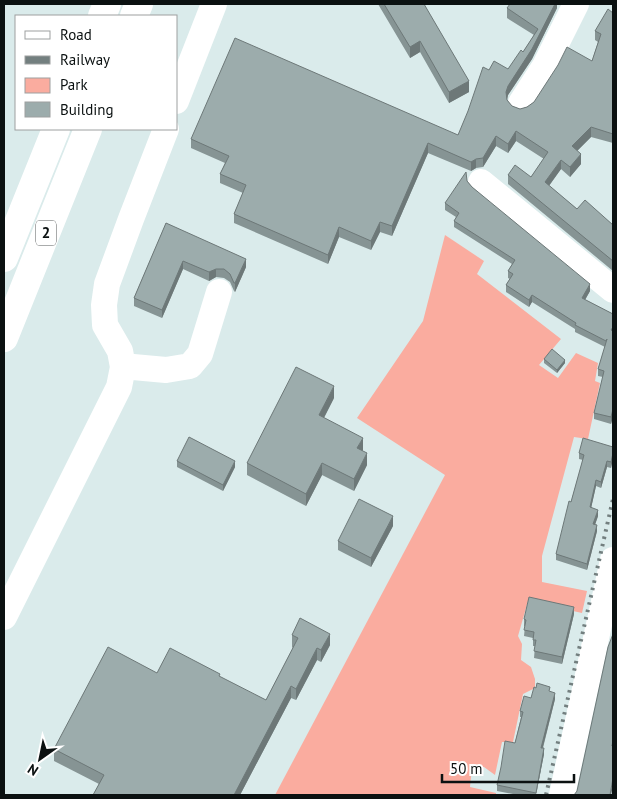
<svg xmlns="http://www.w3.org/2000/svg" width="617" height="799" viewBox="0 0 617 799" font-family="'PT Sans',sans-serif">
  <style>
    .green { fill: #faac9f }
    .lines { fill: none; stroke-linecap: round; stroke-linejoin: round }
    .minor { stroke: #fff; stroke-width: 26 }
    .highway { stroke: #fff; stroke-width: 28 }
    .rail { stroke: #737f7f; stroke-width: 4; stroke-dasharray: 2.5 5; stroke-linecap: butt }
    .wall { fill: #869494 }
    .shaded-wall { fill: #6d7878 }
    .building { fill: #9cacac; stroke: #6d7878 }
    .labels { text-anchor: middle; stroke-width: 4.5; stroke-linejoin: round; paint-order: stroke }
    .shield { fill: #fff; stroke: #545858; stroke-width: 1 }
    .shield-label { font-size: 15px; font-weight: bold; fill: #0b1111 }
  </style>
  <rect width="100%" height="100%" fill="#daebeb"/>
  <polygon class="green" points="445,235 484,261 477,274 561,339 539,365 558,378 576,353 598,363 595,381 600,383 588,439 574,437 542,556 542,582 587,591 582,613 528,601 518,636 522,644 521,660 531,667 535,679 535,688 523,694 513,742 502,742 495,775 484,767 472,767 470,787 496,793 496,795 275,795 445,475 357,418 423,321"/>
  <g class="lines">
    <g class="minor">
      <polyline points="176,101 214,4"/>
      <polyline points="521,103 545,66 576,4"/>
      <polyline points="481,182 613,290"/>
      <polyline points="123,367 133,367 166,370 190,366 200,354 219,292"/>
      <polyline points="4,617 119,387 123,367 120,351 105,325 104,305 107,284 131,219 166,129"/>
      <polyline points="562,795 613,560"/>
    </g>
    <g class="highway">
      <polyline points="102,16 107,4"/>
      <polyline points="134,16 139,4"/>
      <polyline points="4,258 56,129"/>
      <polyline points="4,338 88,129"/>
    </g>
    <polyline class="rail" points="546,795 613,499"/>
  </g>
  <g class="wall">
    <polygon points="378,4 424,4 469,92 449,103 420,52 410,58"/>
    <polygon points="557,4 557,8 532,59 508,95 507,100 512,106 520,109 527,107 592,61 598,42 595,40 595,31 613,13 613,143 591,137 577,151 581,164 570,177 561,169 549,186 577,209 613,225 613,271 508,184 508,175 531,177 544,159 516,141 508,153 496,146 483,167 476,168 471,171 428,153 392,236 380,232 371,250 339,237 328,264 234,223 234,214 243,193 220,183 220,174 225,163 191,148 191,139 458,135 489,70 508,69 523,52 534,35 507,18 507,8"/>
    <polygon points="467,181 472,187 590,291 585,300 613,314 613,416 611,424 594,419 594,413 603,377 598,376 598,369 605,347 575,332 575,329 532,302 529,307 506,292 506,285 510,279 508,278 508,271 512,264 454,227 454,221 456,217 445,210 445,203"/>
    <polygon points="166,223 246,267 235,292 234,291 230,282 224,278 216,277 209,281 183,269 162,318 134,306 134,298"/>
    <polygon points="544,359 565,363 557,373 544,363"/>
    <polygon points="334,398 324,418 363,450 362,451 367,465 354,491 322,475 306,506 247,475 247,463"/>
    <polygon points="613,447 611,468 607,467 601,488 596,486 591,508 598,516 595,525 597,531 587,570 556,560 556,554 583,460 579,459 579,453"/>
    <polygon points="177,461 235,467 223,491 177,467"/>
    <polygon points="393,526 371,567 338,550 338,541"/>
    <polygon points="574,614 562,664 534,658 535,646 533,646 533,638 524,636 525,626 524,626 524,619"/>
    <polygon points="292,635 330,645 321,662 317,660 296,700 291,698 240,795 93,795 99,784 54,761 54,749 157,673 266,700 293,648 292,647"/>
    <polygon points="550,692 555,699 543,748 544,754 536,795 518,795 497,791 497,785 515,743 521,717 520,717 520,711 531,698"/>
  </g>
  <g class="shaded-wall">
    <polygon points="555,4 557,4 557,8 532,59 508,95 506,102 506,92 508,86"/>
    <polygon points="420,41 420,52 410,58 410,47"/>
    <polygon points="469,81 469,92 449,103 449,92"/>
    <polygon points="591,127 591,137 572,156 572,146"/>
    <polygon points="516,131 516,141 508,153 508,144"/>
    <polygon points="496,136 496,146 483,167 483,158"/>
    <polygon points="428,143 428,153 392,236 392,226"/>
    <polygon points="581,154 581,164 570,177 570,167"/>
    <polygon points="476,159 476,168 471,171 471,162"/>
    <polygon points="561,160 561,169 545,191 545,182"/>
    <polygon points="380,222 380,232 371,250 371,241"/>
    <polygon points="339,227 339,237 328,264 328,255"/>
    <polygon points="246,259 246,267 235,292 235,283"/>
    <polygon points="183,261 183,269 162,318 162,310"/>
    <polygon points="216,269 216,277 209,281 209,272"/>
    <polygon points="590,284 590,291 582,305 582,298"/>
    <polygon points="532,295 532,302 529,307 529,300"/>
    <polygon points="565,360 565,363 557,373 557,370"/>
    <polygon points="334,386 334,398 319,427 319,415"/>
    <polygon points="613,409 613,416 611,424 611,417"/>
    <polygon points="363,438 363,450 357,460 357,448"/>
    <polygon points="367,453 367,465 354,491 354,479"/>
    <polygon points="613,453 613,459 611,468 611,462"/>
    <polygon points="235,461 235,467 223,491 223,485"/>
    <polygon points="607,461 607,467 601,488 601,482"/>
    <polygon points="322,463 322,475 306,506 306,494"/>
    <polygon points="596,480 596,486 590,513 590,507"/>
    <polygon points="598,510 598,516 593,530 593,524"/>
    <polygon points="393,516 393,526 371,567 371,558"/>
    <polygon points="597,525 597,531 587,570 587,564"/>
    <polygon points="574,607 574,614 562,664 562,657"/>
    <polygon points="330,634 330,645 321,662 321,650"/>
    <polygon points="317,648 317,660 296,700 296,689"/>
    <polygon points="291,686 291,698 240,795 234,795"/>
    <polygon points="555,693 555,699 541,754 541,748"/>
    <polygon points="544,748 544,754 536,795"/>
    <polygon points="613,778 613,786 611,795 610,795"/>
  </g>
  <g class="building">
    <polygon points="384,4 424,4 469,81 449,92 420,41 410,47"/>
    <polygon points="510,4 555,4 532,49 508,86 506,92 507,100 512,106 520,109 527,107 534,102 558,65 567,47 592,61 601,34 595,31 608,9 613,13 613,134 591,127 572,146 581,154 570,167 561,160 545,182 577,209 585,200 613,225 613,261 508,175 515,165 531,177 548,152 516,131 508,144 496,136 483,158 476,159 471,162 428,143 392,226 380,222 371,241 339,227 328,255 234,214 246,185 220,174 229,156 191,139 235,38 458,135 468,111 483,67 489,70 494,61 508,69 521,50 523,52 538,29 507,8"/>
    <polygon points="466,172 467,181 472,187 590,284 582,298 613,314 613,327 611,330 613,331 613,409 611,417 594,413 604,371 598,369 607,339 606,341 575,325 576,323 532,295 529,300 506,285 513,274 508,271 515,260 454,221 459,213 445,203"/>
    <polygon points="166,223 246,259 235,283 234,283 230,274 224,269 216,269 209,272 183,261 162,310 134,298"/>
    <polygon points="552,349 565,360 557,370 544,359"/>
    <polygon points="296,367 334,386 319,415 363,438 357,448 367,453 354,479 322,463 306,494 247,463"/>
    <polygon points="189,437 235,461 223,485 177,461"/>
    <polygon points="583,438 613,447 613,453 611,462 607,461 601,482 596,480 590,507 598,510 593,524 597,525 587,564 556,554 569,501 571,502 584,455 579,453"/>
    <polygon points="359,499 393,516 371,558 338,541"/>
    <polygon points="529,597 574,607 562,657 534,651 536,640 533,640 534,632 524,630 526,620 524,619"/>
    <polygon points="300,618 330,634 321,650 317,648 296,689 291,686 234,795 93,795 104,775 54,749 108,647 157,673 170,648 220,674 219,676 266,700 298,638 292,635"/>
    <polygon points="613,634 613,740 612,746 613,744 613,778 610,795 574,795 577,791 608,647"/>
    <polygon points="537,683 550,687 549,691 555,693 541,748 544,748 536,793 497,785 501,767 505,741 515,743 523,712 520,711 524,696 531,698 534,687 536,688"/>
  </g>
  <g class="labels">
    <rect class="shield" x="36" y="220.5" width="20" height="25" rx="4"/>
    <g class="shield-label">
      <text x="46" y="238">2</text>
    </g>
  </g>
  <rect width="617" height="799" fill="none" stroke="#0b1111" stroke-width="10"/>
  <rect x="15" y="15" width="162" height="115" fill="#ffffff" stroke="#9da0a0"/>
  <rect x="25" y="31" width="25" height="8" fill="#ffffff" stroke="#9da0a0"/>
  <text x="60" y="40" font-size="15" fill="#0b1111">Road</text>
  <rect x="25" y="56" width="25" height="8" fill="#737f7f" stroke="#9da0a0"/>
  <text x="60" y="65" font-size="15" fill="#0b1111">Railway</text>
  <rect x="25" y="78" width="25" height="15" fill="#faac9f" stroke="#9da0a0"/>
  <text x="60" y="90" font-size="15" fill="#0b1111">Park</text>
  <rect x="25" y="102" width="25" height="15" fill="#9cacac" stroke="#9da0a0"/>
  <text x="60" y="115" font-size="15" fill="#0b1111">Building</text>
  <g transform="translate(40 759) rotate(213)" stroke="#ffffff" stroke-width="4" paint-order="stroke">
  <path d="M0-4L9 19L0 12L-9 19Z" fill="#0b1111"/>
  <text y="-8" font-size="14" font-weight="bold" text-anchor="middle" fill="#0b1111">N</text>
  </g>
  <path d="M442 774v8h132v-8" fill="none" stroke="#0b1111" stroke-width="2.5"/>
  <text x="450" y="774" font-size="15" fill="#0b1111" stroke="#ffffff" stroke-width="4" paint-order="stroke">50 m</text>
</svg>
